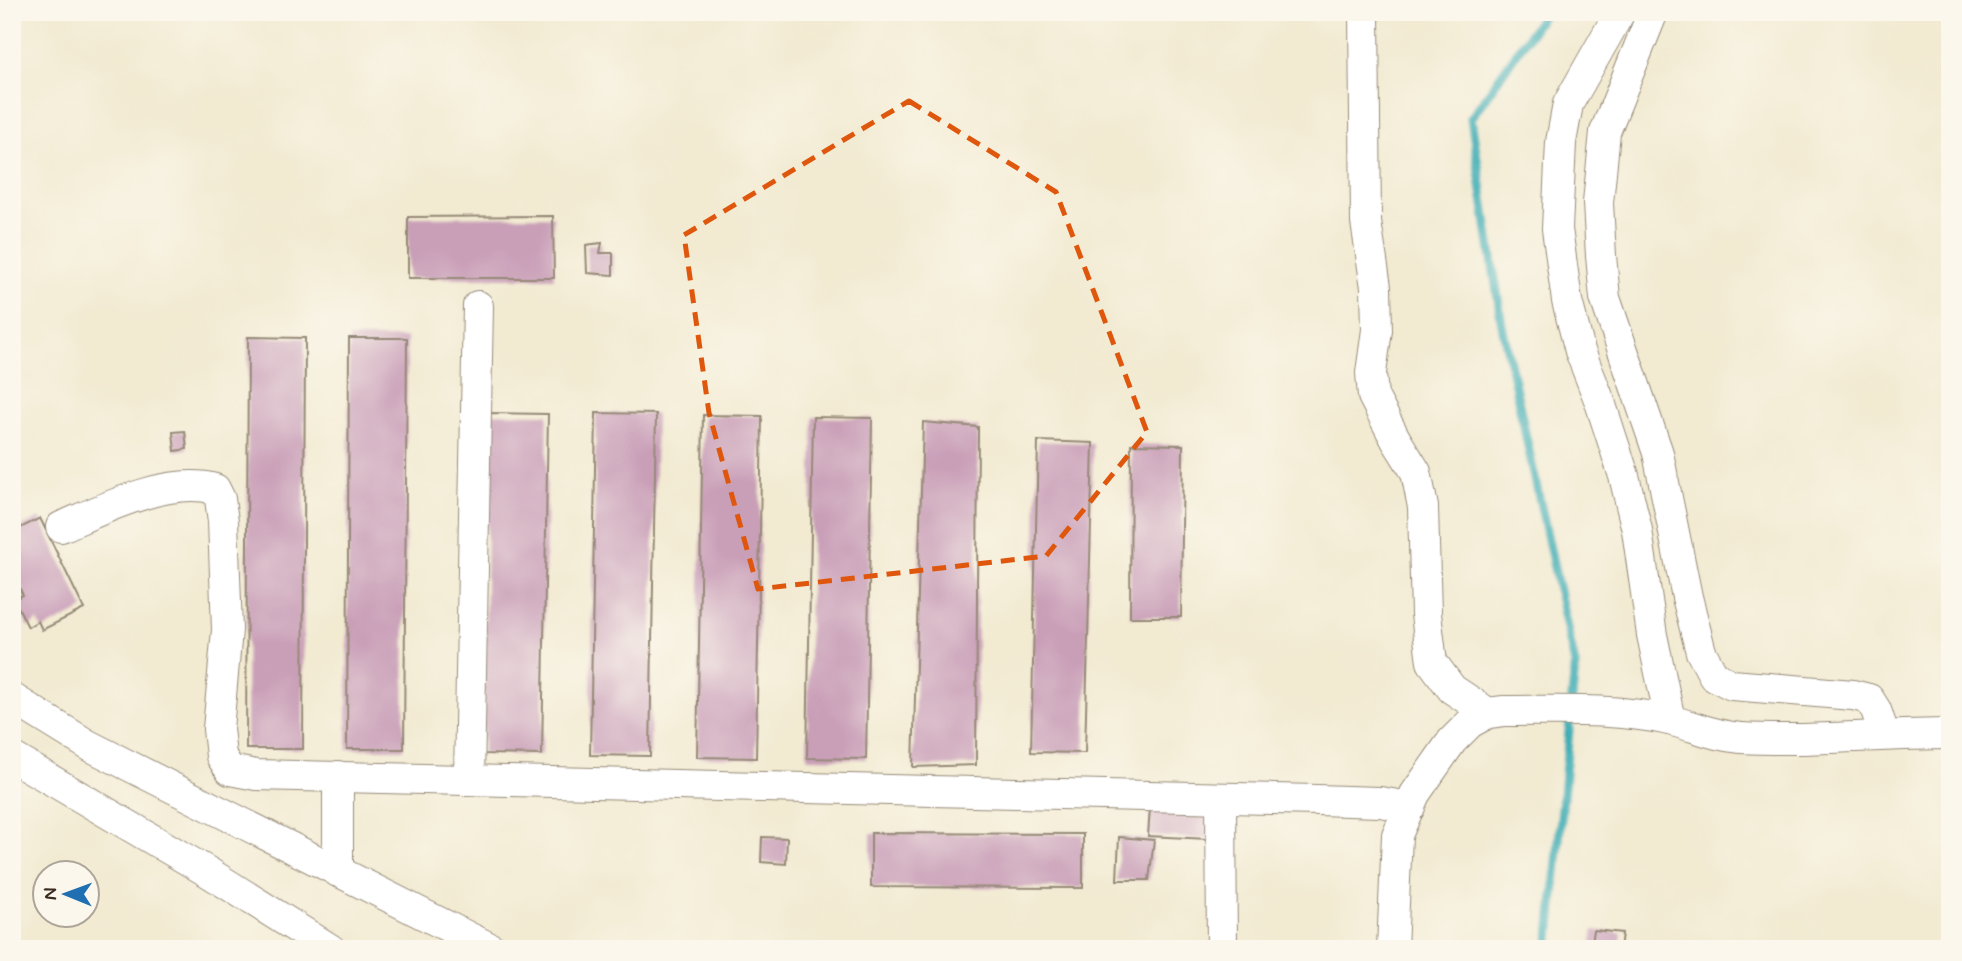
<svg xmlns="http://www.w3.org/2000/svg" width="1962" height="961" viewBox="0 0 1962 961" font-family="Mynerve,sans-serif">
  <style>
    .lines { fill: none; stroke-linecap: round; stroke-linejoin: round }
    .stream { stroke: #3cadb5; stroke-width: 9 }
    .building { fill: #c99fb8 }
    .minor-casing { stroke: #968a78; stroke-width: 32 }
    .minor { stroke: #fff; stroke-width: 30 }
    .marked { fill: none; stroke: #df570d; stroke-width: 5; stroke-dasharray: 14 9; stroke-linejoin: round }
  </style>
  <rect width="100%" height="100%" fill="#fbf7ec"/>
  <filter id="ink" filterUnits="userSpaceOnUse"><feTurbulence type="fractalNoise" baseFrequency=".0143" numOctaves="2"/><feDisplacementMap in="SourceGraphic" scale="14" xChannelSelector="R" yChannelSelector="G"/><feConvolveMatrix kernelMatrix="1 2 1 2 8 2 1 2 1" color-interpolation-filters="sRGB"/></filter>
  <filter id="wash" filterUnits="userSpaceOnUse"><feTurbulence type="fractalNoise" baseFrequency=".00686" numOctaves="4" result="noise"/><feDisplacementMap in="SourceGraphic" scale="28" xChannelSelector="R" yChannelSelector="G"/><feGaussianBlur stdDeviation="1.57" result="paint"/><feColorMatrix in="noise" values="0 0 0 0 0 0 0 0 0 0 0 0 0 0 0 0 0 1.4 0 .05"/><feComposite in="paint" operator="in"/></filter>
  <g filter="url(#wash)">
    <rect width="100%" height="100%" fill="#f2ead1"/>
    <g class="lines">
      <polyline class="stream" points="1545,12 1471,118 1502,325 1575,665 1549,949"/>
    </g>
    <g id="blocks">
      <g class="building">
        <polygon points="553,216 554,278 408,278 408,217"/>
        <polygon points="602,243 600,253 613,253 613,275 587,273 586,245"/>
        <polygon points="248,337 305,338 303,749 246,749"/>
        <polygon points="349,338 407,338 404,749 347,749"/>
        <polygon points="489,413 548,414 542,755 483,754"/>
        <polygon points="596,413 656,414 650,756 590,755"/>
        <polygon points="703,415 762,416 756,758 697,757"/>
        <polygon points="813,417 872,418 866,759 807,758"/>
        <polygon points="923,422 978,427 976,765 913,767"/>
        <polygon points="185,431 187,449 175,451 173,432"/>
        <polygon points="1038,441 1093,443 1085,753 1031,752"/>
        <polygon points="1131,444 1183,445 1181,617 1130,617"/>
        <polygon points="40,518 84,609 42,630 38,621 28,627 14,599 23,595 12,573 12,532"/>
        <polygon points="1150,808 1209,812 1208,839 1148,836"/>
        <polygon points="871,833 1083,834 1083,888 871,887"/>
        <polygon points="762,837 787,838 786,864 761,862"/>
        <polygon points="1119,837 1154,840 1149,880 1117,880"/>
        <polygon points="1594,930 1622,933 1620,949 1591,949"/>
      </g>
    </g>
  </g>
  <g filter="url(#ink)">
    <use href="#blocks" fill-opacity="0" stroke="#968a78" stroke-width="2"/>
    <g class="lines">
      <g class="minor-casing">
        <g id="minor">
          <polyline points="1364,12 1366,222 1376,287 1377,330 1371,373 1373,396 1396,440 1416,472 1423,507 1426,614 1432,662 1452,689 1488,713"/>
          <polyline points="1620,12 1568,104 1561,142 1557,229 1567,301 1580,351 1600,402 1624,476 1637,530 1652,635 1670,720"/>
          <polyline points="1653,12 1605,132 1598,203 1601,256 1605,298 1658,453 1687,597 1701,652 1714,676 1732,685 1853,695 1869,699 1876,710 1884,734"/>
          <path d="M61 527C103 509 168 476 215 489L220 499 223 521 227 630 218 729 221 756 230 770 256 775 1317 800 1380 802 1410 807"/>
          <polyline points="12,698 88,745 492,949"/>
          <polyline points="12,757 208,872 330,949"/>
          <polyline points="469,779 478,306"/>
          <polyline points="1221,798 1222,949"/>
          <polyline points="338,872 338,776"/>
          <path d="M1392 949 1397 835 1415 794 1452 741 1470 723 1488 713 1504 711C1559 711 1615 708 1669 720 1694 726 1714 736 1741 738 1811 742 1880 734 1950 734"/>
        </g>
      </g>
      <use href="#minor" class="minor"/>
    </g>
  </g>
  <path class="marked" d="M909 101 1056 192 1147 432 1046 556 758 589 709 413 684 235Z"/>
  <rect width="1962" height="961" fill="none" stroke="#fbf7ec" stroke-width="42"/>
  <g transform="translate(66 894) rotate(271)"><circle r="33" fill="#fbf7ec" stroke="#aea59a" stroke-width="2"/>
  <path d="M0-5L12 26L0 18L-12 26Z" fill="#1f6fb2"/>
  <text y="-10" font-size="19" font-weight="bold" text-anchor="middle" fill="#3b2a1e">N</text>
  </g>
</svg>
